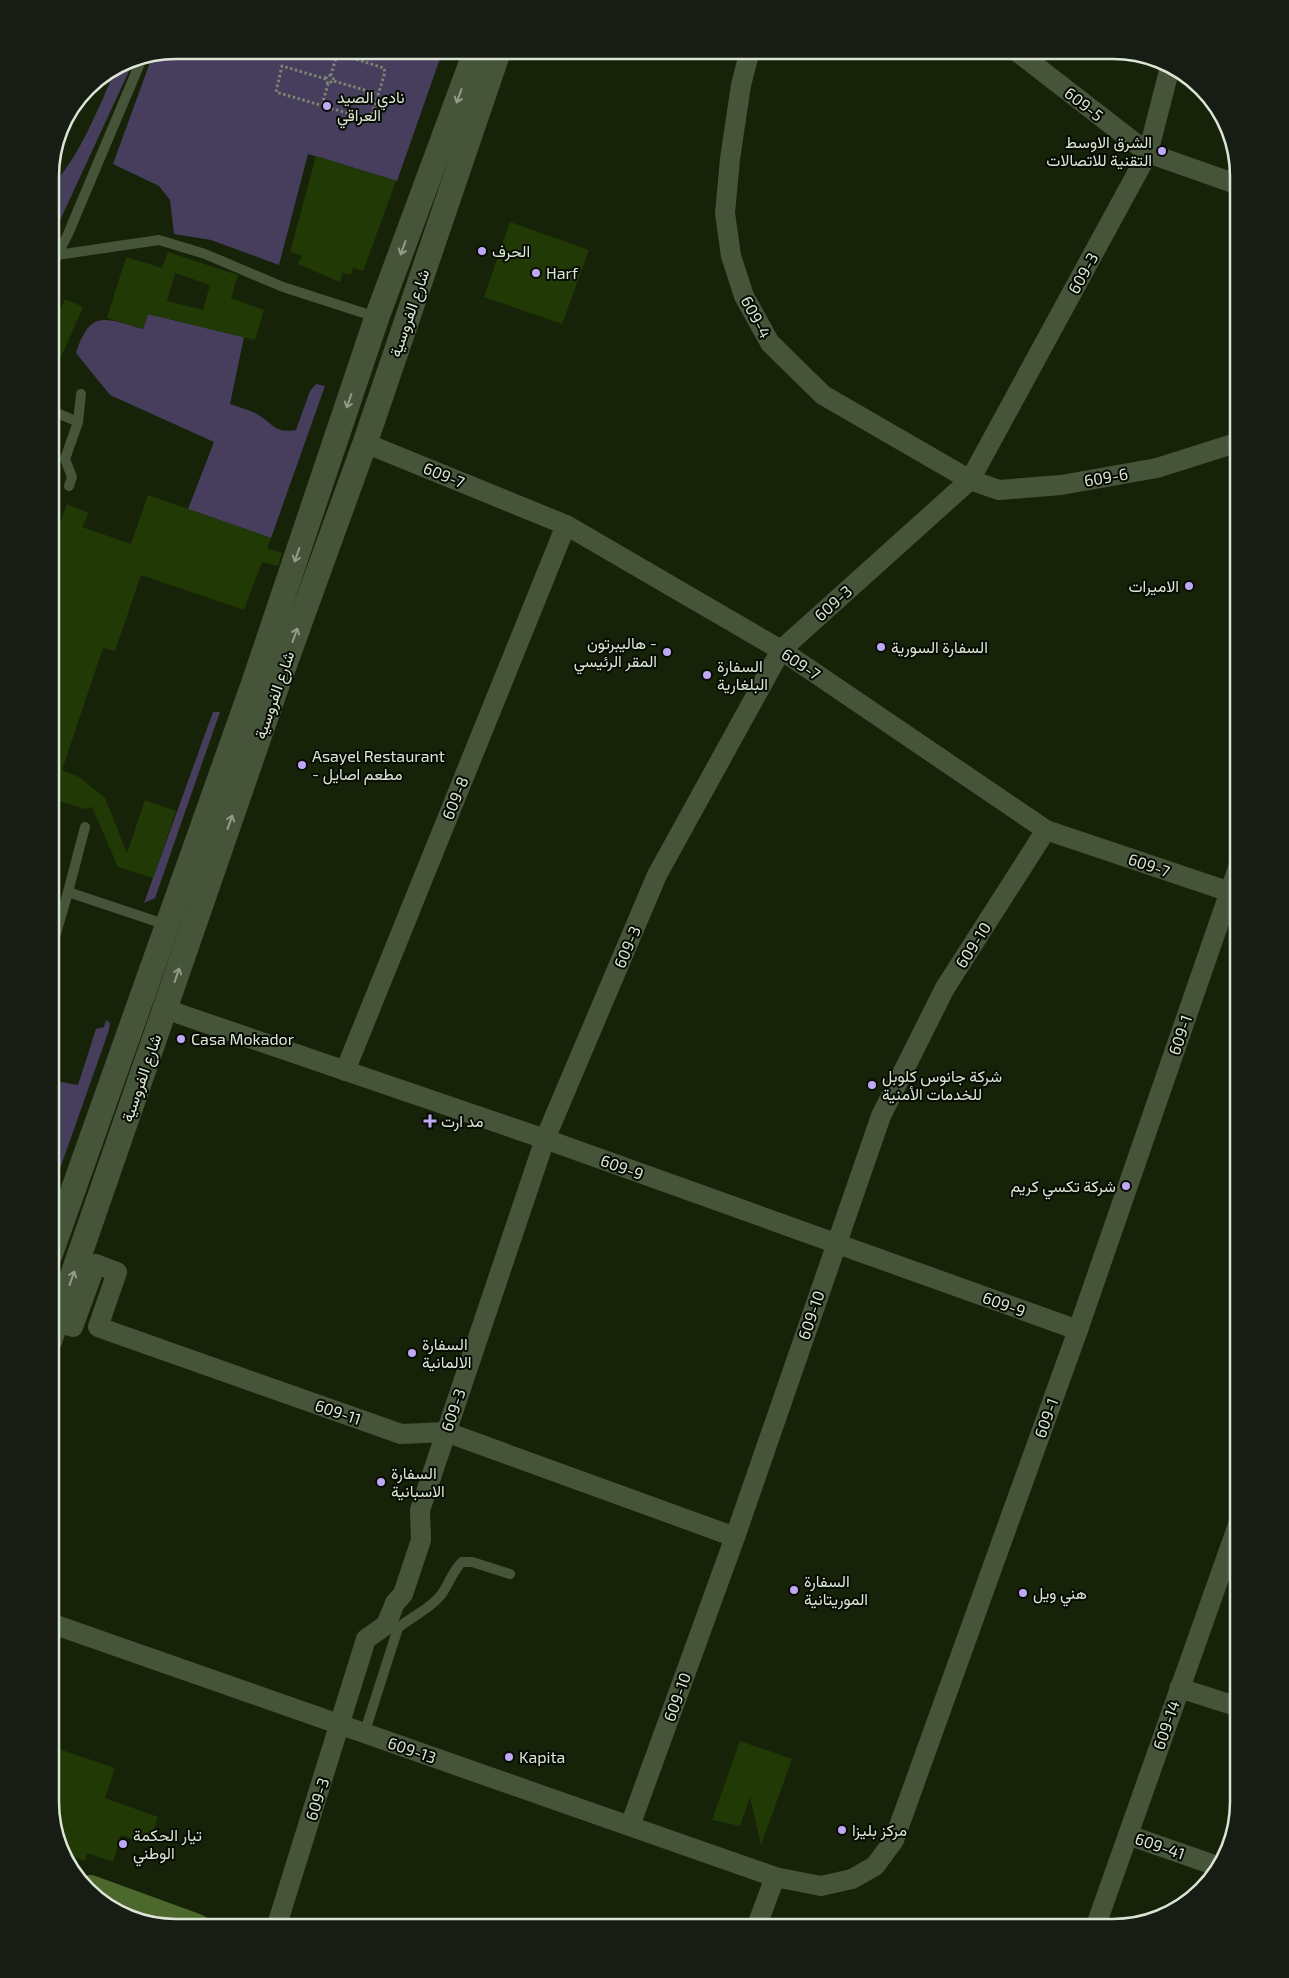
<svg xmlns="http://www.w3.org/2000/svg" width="1289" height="1978" viewBox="0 0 1289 1978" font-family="'Exo 2',Vazirmatn,sans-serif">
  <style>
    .green { fill: #473d5d }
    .building { fill: #213904; fill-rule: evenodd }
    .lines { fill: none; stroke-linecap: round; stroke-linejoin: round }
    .path { stroke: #7a8570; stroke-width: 3; stroke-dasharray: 2.5 2.5; stroke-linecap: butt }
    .service { stroke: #465539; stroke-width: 10 }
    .minor { stroke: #465539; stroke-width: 20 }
    .tertiary { stroke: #465539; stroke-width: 25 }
    .secondary { stroke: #4d682d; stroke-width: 28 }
    .oneway { stroke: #919d87 }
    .poi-dot { fill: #bfa8f4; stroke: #060b03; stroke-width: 2 }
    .labels { text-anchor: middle; stroke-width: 4; stroke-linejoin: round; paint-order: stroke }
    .poi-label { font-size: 16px; fill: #dce5d5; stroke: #060b03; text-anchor: start }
    .street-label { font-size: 16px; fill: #dce5d5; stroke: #060b03 }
    .rim { fill: none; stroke: #dce5d5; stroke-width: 2.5 }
  </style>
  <rect width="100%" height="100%" fill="#162309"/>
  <g class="green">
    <polygon points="176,50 443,50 397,181 308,154 279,265 211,240 174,234 170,200 159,186 113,164 153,54"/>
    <path d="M135 58 50 242V186C75 168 104 97 116 67L128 59Z"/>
    <path d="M148 314 244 337 230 404C239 407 249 410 257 414 273 423 274 434 296 430L310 391 316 384 325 386 271 538 188 509 214 442 110 395 76 353C90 309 105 318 143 329Z"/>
    <polygon points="213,712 220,712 155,898 144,903"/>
    <polygon points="106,1020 110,1023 109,1030 50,1197 50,1080 78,1085 96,1029 104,1027"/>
  </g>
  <g class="building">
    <polygon points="316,156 396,181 363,271 353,268 351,275 343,273 340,282 298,264 302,256 290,252"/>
    <polygon points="510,222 589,250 562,324 484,297"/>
    <path d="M168 252 238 275 231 298 264 310 255 340 148 314 143 329 107 318 126 257 162 268ZM175 273 210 285 203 310 167 301Z"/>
    <polygon points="65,299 83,307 50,382 50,334"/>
    <polygon points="148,495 271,538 267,548 282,553 278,566 262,562 244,610 141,575 115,651 103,648 62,770 79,777 105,798 127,853 145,800 176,811 153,878 118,867 92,807 85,809 50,798 50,550 67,504 89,513 82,527 131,544"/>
    <polygon points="740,1741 792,1759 761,1845 750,1797 740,1826 712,1820"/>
    <polygon points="50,1746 115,1768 105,1798 158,1817 149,1844 121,1835 113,1862 87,1853 85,1861 64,1853 50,1802"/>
  </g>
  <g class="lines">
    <g class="path">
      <polyline points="331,75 326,77 328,84 334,80 331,75 337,54"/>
      <polyline points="326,79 282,66 276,92 364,118 371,118 385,72 384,68 326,50"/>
      <polyline points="334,81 378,94"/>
      <polyline points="322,105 328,84"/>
    </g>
    <g class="service">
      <polyline points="57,255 159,240 205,254 283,287 376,317"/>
      <polyline points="50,269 68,234 143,56"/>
      <polyline points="50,410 78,422 65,459 72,477 69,486"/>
      <polyline points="78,422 81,394"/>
      <polyline points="68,892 85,827"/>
      <polyline points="50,954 68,892 167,925"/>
      <path d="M364 1734 398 1628C412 1616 429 1610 441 1595 449 1584 452 1572 462 1562H472L510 1574"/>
    </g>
    <g class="minor">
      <polyline points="750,50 741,85 730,159 725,213 731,256 744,296 770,343 823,395 970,480 999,490 1061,485 1157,468 1239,442"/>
      <polyline points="1015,50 1148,153 1239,185"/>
      <polyline points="365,443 566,525 781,650 1046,830 1230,892"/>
      <polyline points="165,1009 545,1139 1078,1330"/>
      <polyline points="345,1071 566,525"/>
      <polyline points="57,1322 73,1327 96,1264 117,1272 98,1327 401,1434 446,1432 735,1537"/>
      <polyline points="50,1623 775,1877 821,1886 852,1879 875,1866 894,1840 1078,1330 1239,865"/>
      <polyline points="1179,1688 1239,1707"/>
      <polyline points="630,1826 735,1537 881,1116 945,988 1046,830"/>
      <polyline points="1128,1835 1220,1867"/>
      <polyline points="276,1928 366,1639 386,1625 395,1603 403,1594 421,1540 420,1510 545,1139 657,875 781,650 970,480 1148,153 1170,67"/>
      <polyline points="756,1928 775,1877"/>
      <polyline points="1095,1928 1239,1522"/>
    </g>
    <g class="tertiary">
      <polyline points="50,1255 253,685 377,317 476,50"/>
      <polyline points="50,1340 274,694 365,443 499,50"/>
    </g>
    <polyline class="secondary" points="90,1889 197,1928"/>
  </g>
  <defs><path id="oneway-shaft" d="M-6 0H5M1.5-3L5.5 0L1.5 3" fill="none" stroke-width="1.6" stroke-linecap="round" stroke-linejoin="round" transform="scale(1.25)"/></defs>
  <g class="oneway">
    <use href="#oneway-shaft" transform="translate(459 96) rotate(110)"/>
    <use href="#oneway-shaft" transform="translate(403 248) rotate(110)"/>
    <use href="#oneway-shaft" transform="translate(349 401) rotate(109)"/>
    <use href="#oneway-shaft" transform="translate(297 555) rotate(109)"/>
    <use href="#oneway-shaft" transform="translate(295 635) rotate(-70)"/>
    <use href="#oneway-shaft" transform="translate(230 822) rotate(-71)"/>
    <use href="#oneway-shaft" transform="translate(177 975) rotate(-71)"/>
    <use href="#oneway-shaft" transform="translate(72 1278) rotate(-71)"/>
  </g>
  <g class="poi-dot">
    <circle cx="327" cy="106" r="5"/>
    <circle cx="1162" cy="151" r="5"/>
    <circle cx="482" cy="251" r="5"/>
    <circle cx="536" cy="273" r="5"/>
    <circle cx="1189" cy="586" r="5"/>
    <circle cx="881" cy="647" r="5"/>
    <circle cx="667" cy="652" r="5"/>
    <circle cx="707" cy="675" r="5"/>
    <circle cx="302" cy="765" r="5"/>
    <circle cx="181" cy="1039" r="5"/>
    <circle cx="872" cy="1085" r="5"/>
    <path d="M427.5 1113.5h5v5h5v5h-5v5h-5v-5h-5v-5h5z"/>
    <circle cx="1126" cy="1186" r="5"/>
    <circle cx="412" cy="1353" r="5"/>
    <circle cx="381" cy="1482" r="5"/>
    <circle cx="794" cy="1590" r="5"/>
    <circle cx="1023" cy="1593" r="5"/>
    <circle cx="509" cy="1757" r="5"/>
    <circle cx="842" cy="1830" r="5"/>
    <circle cx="123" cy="1844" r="5"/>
  </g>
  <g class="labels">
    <g class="poi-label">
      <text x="337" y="103">نادي الصيد<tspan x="337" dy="18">العراقي</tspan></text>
      <text x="1152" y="148" text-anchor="end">الشرق الاوسط<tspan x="1152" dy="18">التقنية للاتصالات</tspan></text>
      <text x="492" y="257">الحرف</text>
      <text x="546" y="279">Harf</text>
      <text x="1179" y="592" text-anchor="end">الاميرات</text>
      <text x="657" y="649" text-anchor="end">هاليبرتون -<tspan x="657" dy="18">المقر الرئيسي</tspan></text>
      <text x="891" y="653">السفارة السورية</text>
      <text x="717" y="672">السفارة<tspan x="717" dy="18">البلغارية</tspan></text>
      <text x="312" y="762">Asayel Restaurant<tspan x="312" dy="18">- مطعم اصايل</tspan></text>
      <text x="191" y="1045">Casa Mokador</text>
      <text x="882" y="1082">شركة جانوس كلوبل<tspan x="882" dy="18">للخدمات الأمنية</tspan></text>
      <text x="441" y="1127">مد ارت</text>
      <text x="1116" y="1192" text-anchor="end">شركة تكسي كريم</text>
      <text x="422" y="1350">السفارة<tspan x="422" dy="18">الالمانية</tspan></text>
      <text x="391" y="1479">السفارة<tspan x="391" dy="18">الاسبانية</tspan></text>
      <text x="804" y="1587">السفارة<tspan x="804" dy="18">الموريتانية</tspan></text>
      <text x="1033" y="1599">هني ويل</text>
      <text x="519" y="1763">Kapita</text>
      <text x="852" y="1836">مركز بليزا</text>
      <text x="133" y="1841">تيار الحكمة<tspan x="133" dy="18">الوطني</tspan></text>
    </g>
    <g class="street-label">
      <text transform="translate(1084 104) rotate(38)" y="6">609-5</text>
      <text transform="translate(1083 273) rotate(-61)" y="6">609-3</text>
      <text transform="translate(409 313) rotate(-71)" y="6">شارع الفروسية</text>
      <text transform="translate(756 317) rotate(62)" y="6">609-4</text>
      <text transform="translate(444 475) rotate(22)" y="6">609-7</text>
      <text transform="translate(1106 477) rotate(-10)" y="6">609-6</text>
      <text transform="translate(833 603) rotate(-42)" y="6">609-3</text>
      <text transform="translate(801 664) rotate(34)" y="6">609-7</text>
      <text transform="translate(274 695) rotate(-71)" y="6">شارع الفروسية</text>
      <text transform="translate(455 798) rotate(-68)" y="6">609-8</text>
      <text transform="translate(1149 865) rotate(19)" y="6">609-7</text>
      <text transform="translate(973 945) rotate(-57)" y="6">609-10</text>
      <text transform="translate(627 947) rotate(-67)" y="6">609-3</text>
      <text transform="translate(1180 1035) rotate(-71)" y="6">609-1</text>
      <text transform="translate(141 1078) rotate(-71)" y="6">شارع الفروسية</text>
      <text transform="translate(622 1167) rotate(20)" y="6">609-9</text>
      <text transform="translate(1004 1304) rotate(20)" y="6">609-9</text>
      <text transform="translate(811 1315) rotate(-71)" y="6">609-10</text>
      <text transform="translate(453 1410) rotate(-71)" y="6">609-3</text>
      <text transform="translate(338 1412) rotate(19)" y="6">609-11</text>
      <text transform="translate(1046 1418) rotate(-70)" y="6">609-1</text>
      <text transform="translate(677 1697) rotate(-70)" y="6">609-10</text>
      <text transform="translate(1166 1725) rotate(-71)" y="6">609-14</text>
      <text transform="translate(412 1750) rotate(19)" y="6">609-13</text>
      <text transform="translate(317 1799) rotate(-72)" y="6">609-3</text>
      <text transform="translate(1160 1846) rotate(19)" y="6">609-41</text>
    </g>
  </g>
  <path d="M0 0H1289V1978H0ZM176 59H1113A117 117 0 0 1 1230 176V1802A117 117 0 0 1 1113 1919H176A117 117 0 0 1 59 1802V176A117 117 0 0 1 176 59Z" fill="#171c14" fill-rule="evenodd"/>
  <path class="rim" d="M176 59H1113A117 117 0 0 1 1230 176V1802A117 117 0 0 1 1113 1919H176A117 117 0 0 1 59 1802V176A117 117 0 0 1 176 59Z"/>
</svg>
